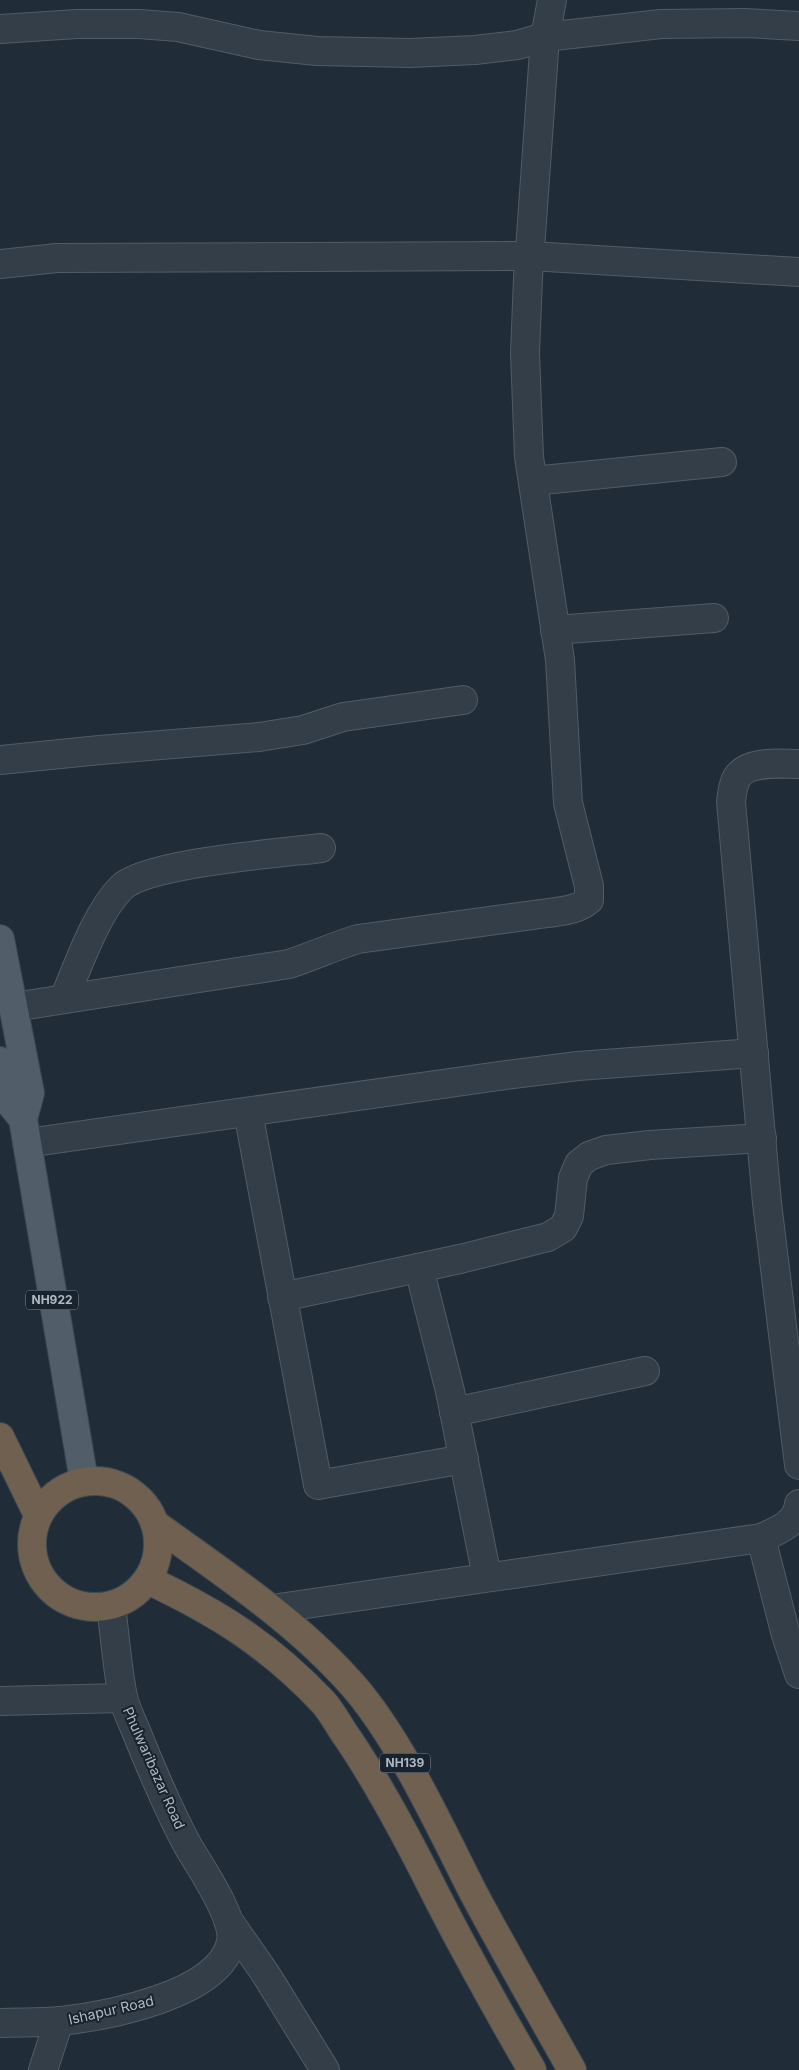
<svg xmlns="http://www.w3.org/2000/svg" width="799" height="2070" viewBox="0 0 799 2070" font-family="Inter,sans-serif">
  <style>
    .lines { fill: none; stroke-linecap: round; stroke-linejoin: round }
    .minor-casing { stroke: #515c66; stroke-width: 30 }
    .major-casing { stroke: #3d4752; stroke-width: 30 }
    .highway-casing { stroke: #3e4953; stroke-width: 30 }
    .minor { stroke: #343e49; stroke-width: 28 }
    .major { stroke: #515d69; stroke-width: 28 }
    .highway { stroke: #6f6050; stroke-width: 28 }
    .labels { text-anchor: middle; stroke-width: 4; stroke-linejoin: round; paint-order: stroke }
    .shield { fill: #19232d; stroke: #818c97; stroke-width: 1 }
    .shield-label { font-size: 12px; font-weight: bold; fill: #aeb9c5 }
    .street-label { font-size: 14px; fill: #aeb9c5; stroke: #19232d }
  </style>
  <rect width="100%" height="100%" fill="#202c38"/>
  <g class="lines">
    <g class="minor-casing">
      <g id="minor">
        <polyline points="0,29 77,24 139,24 178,27 259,45 317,51 410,53 475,50 517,45 545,37 661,24 745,23 799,26"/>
        <polyline points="0,264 57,258 530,256 799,272"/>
        <polyline points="533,481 722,462"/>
        <polyline points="555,630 714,618"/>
        <polyline points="0,760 100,750 259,737 303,730 343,717 463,700"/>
        <path d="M799 764C782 764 750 760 738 776 733 783 732 794 731 802L767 1203 799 1465"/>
        <path d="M64 999C78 966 96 913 121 888 145 863 282 853 321 848"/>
        <path d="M14 1007 289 964C313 956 335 946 358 939L548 913C562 911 578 910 589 900V886L568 803 560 660 529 457 525 353 528 278 545 37 552 0"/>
        <polyline points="248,1112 318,1485 464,1459"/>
        <polyline points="27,1143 506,1075 578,1066 754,1053"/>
        <polyline points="419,1268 450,1391 487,1577"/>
        <polyline points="282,1297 460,1259 548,1237 563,1228 569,1216 573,1178 579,1164 589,1156 606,1150 650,1145 762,1138"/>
        <polyline points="454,1412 645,1371"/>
        <polyline points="761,1538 786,1635 799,1674"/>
        <path d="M272 1609 761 1538C777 1531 797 1524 799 1504"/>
        <polyline points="0,1701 123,1698"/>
        <polyline points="228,1920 265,1973 325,2070"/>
        <path d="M0 2023C20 2022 41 2023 61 2021 106 2016 220 1995 231 1942 236 1918 200 1867 188 1846 169 1811 153 1773 138 1736 133 1723 126 1710 123 1697 117 1667 115 1636 111 1606"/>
        <polyline points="43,2070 59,2021"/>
      </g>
    </g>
    <g class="major-casing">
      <g id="major">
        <polyline points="0,939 30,1093 23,1119 84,1481"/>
        <polyline points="0,1061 10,1103 23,1119"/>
      </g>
    </g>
    <g class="highway-casing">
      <g id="highway">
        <polyline points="0,1437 38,1515"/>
        <circle cx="95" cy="1544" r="63"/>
        <path d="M155 1524C227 1576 304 1626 361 1695 406 1752 440 1827 473 1892 505 1952 539 2011 572 2070"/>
        <path d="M148 1580C218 1613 269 1645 323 1702 333 1713 340 1728 349 1740 381 1788 408 1839 434 1891 465 1952 498 2011 532 2070"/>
      </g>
    </g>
    <use href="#minor" class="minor"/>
    <use href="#major" class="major"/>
    <use href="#highway" class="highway"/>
  </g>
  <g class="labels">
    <g class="shield">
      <rect x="26" y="1290.5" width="52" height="19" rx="4"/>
      <rect x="380" y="1753.5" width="50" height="19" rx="4"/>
    </g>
    <g class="shield-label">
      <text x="52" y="1304">NH922</text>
      <text x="405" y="1767">NH139</text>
    </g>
    <g class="street-label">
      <text transform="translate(154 1768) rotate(66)" y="5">Phulwaribazar Road</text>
      <text transform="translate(111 2010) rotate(-13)" y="5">Ishapur Road</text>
    </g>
  </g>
</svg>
